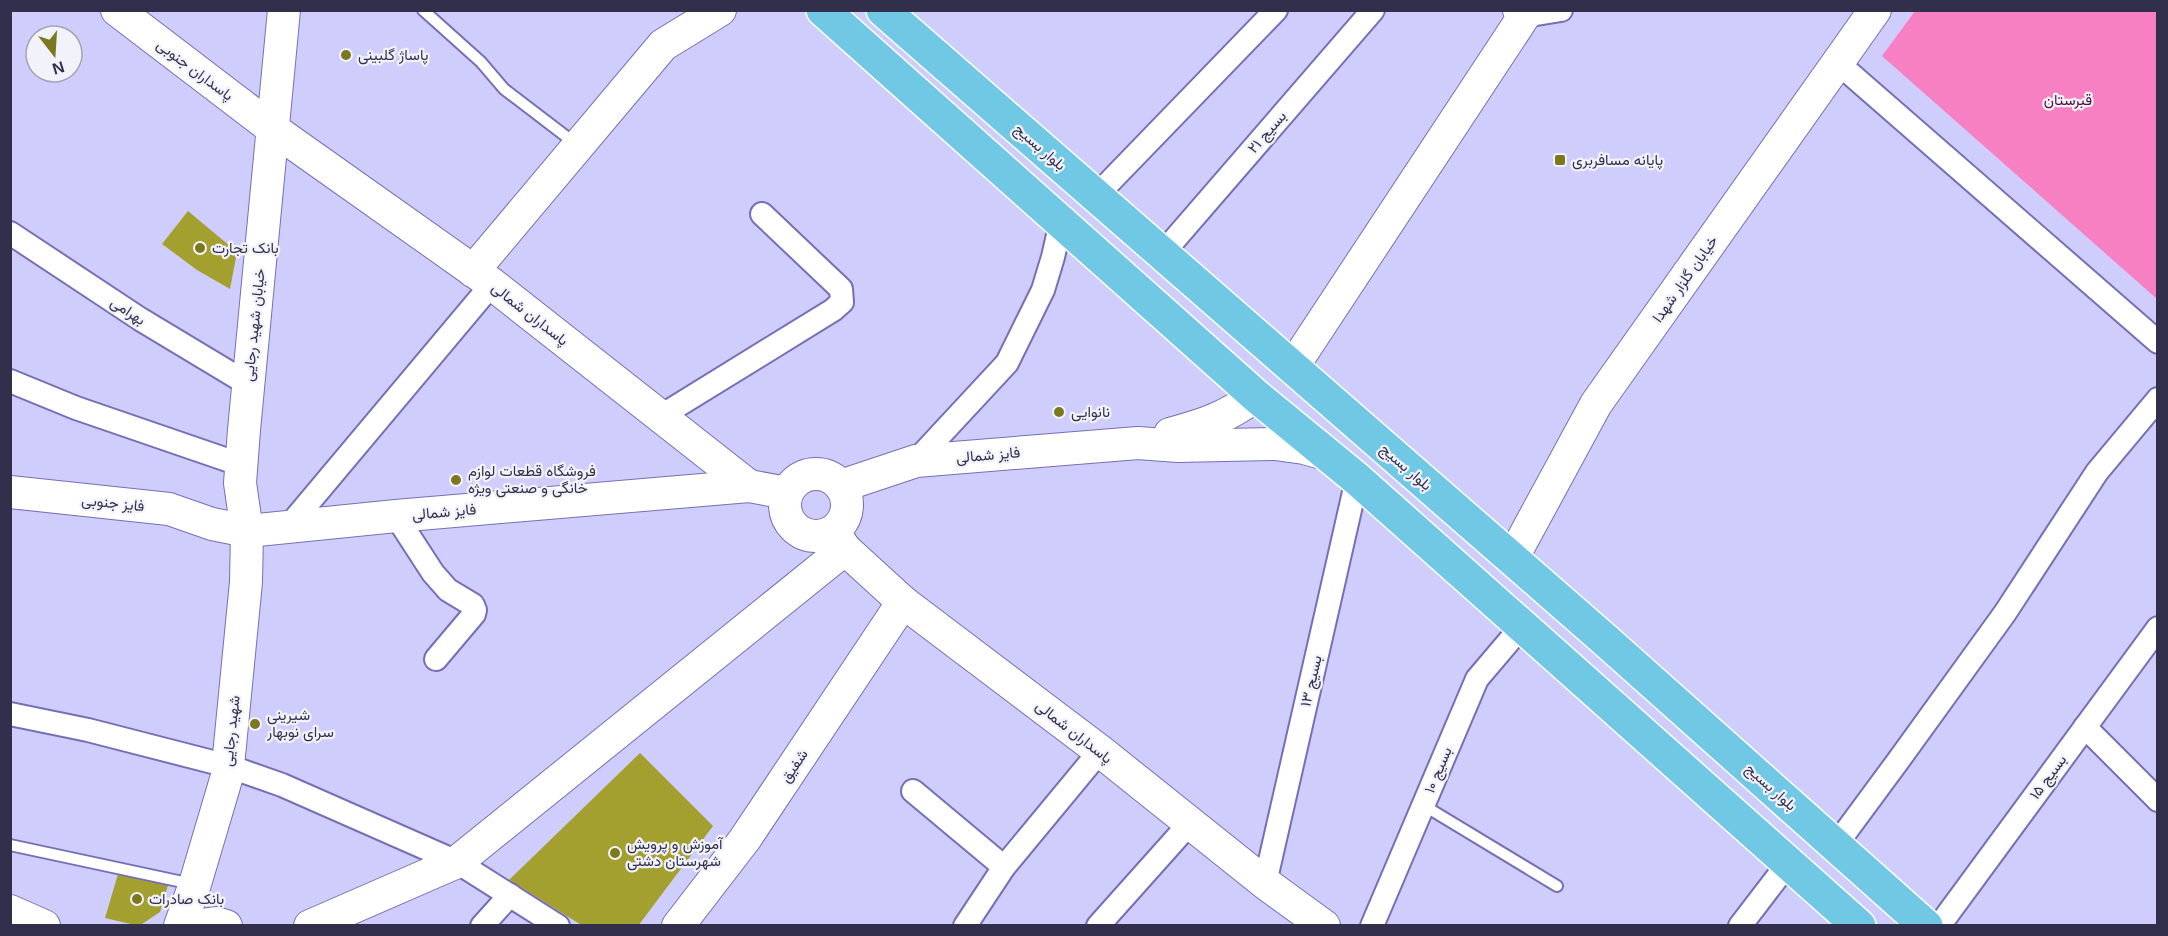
<svg xmlns="http://www.w3.org/2000/svg" width="2168" height="936" viewBox="0 0 2168 936" font-family="Helvetica,Vazirmatn,sans-serif">
  <style>
    .green { fill: #f680c1 }
    .building { fill: #a4a030 }
    .lines { fill: none; stroke-linecap: round; stroke-linejoin: round }
    .lane-casing { stroke: #766fb6; stroke-width: 14 }
    .street-casing { stroke: #766fb6; stroke-width: 26 }
    .secondary-casing { stroke: #766fb6; stroke-width: 34 }
    .primary-casing { stroke: #fff; stroke-width: 36 }
    .lane { stroke: #fff; stroke-width: 10 }
    .street { stroke: #fff; stroke-width: 22 }
    .secondary { stroke: #fff; stroke-width: 32 }
    .primary { stroke: #70c8e5; stroke-width: 33 }
    .poi-dot { fill: #7c781e; stroke: #f2f2fa; stroke-width: 2 }
    .labels { text-anchor: middle; stroke-width: 4.5; stroke-linejoin: round; paint-order: stroke }
    .poi-label { font-size: 15px; fill: #322f4d; stroke: #f2f2fa; text-anchor: start }
    .street-label { font-size: 15px; fill: #322f4d; stroke: #f2f2fa }
    .park-label { font-size: 15px; fill: #570d3c; stroke: #f2f2fa }
  </style>
  <rect width="100%" height="100%" fill="#cfcdfb"/>
  <polygon class="green" points="1915,11 2157,11 2157,299 1882,56"/>
  <g class="building">
    <polygon points="188,211 237,252 230,289 197,270 162,244"/>
    <polygon points="640,753 713,826 638,926 583,926 509,880"/>
    <polygon points="118,874 168,885 160,912 139,926 105,918"/>
  </g>
  <g class="lines">
    <g class="lane-casing">
      <g id="lane">
        <polyline points="423,10 481,62 504,89 576,144"/>
        <polyline points="1423,805 1557,886"/>
        <polyline points="10,845 192,884"/>
      </g>
    </g>
    <g class="street-casing">
      <g id="street">
        <polyline points="1524,16 1561,10"/>
        <polyline points="1838,63 2158,342"/>
        <polyline points="1096,196 1276,10"/>
        <polyline points="10,233 140,319 248,384"/>
        <polyline points="1162,254 1373,10"/>
        <polyline points="10,381 76,408 242,465"/>
        <polyline points="661,416 833,310 842,302 841,289 762,214"/>
        <polyline points="916,461 1007,363 1043,290 1053,257 1061,222"/>
        <polyline points="396,516 433,573 448,590 473,605 475,610 474,614 436,659"/>
        <polyline points="289,526 492,284"/>
        <polyline points="10,714 88,730 228,766 282,785 457,862 558,926"/>
        <polyline points="2085,727 2158,800"/>
        <polyline points="913,791 1004,867"/>
        <polyline points="1836,845 1898,761 2005,613 2097,472 2158,399"/>
        <polyline points="1265,883 1357,479"/>
        <polyline points="482,926 510,895"/>
        <polyline points="965,926 1004,867 1100,751"/>
        <polyline points="1098,926 1190,823"/>
        <polyline points="1372,926 1477,679 1522,626"/>
        <polyline points="1740,926 1789,862"/>
        <polyline points="1939,926 2158,628"/>
      </g>
    </g>
    <g class="secondary-casing">
      <g id="secondary">
        <polyline points="117,10 273,129 492,284 749,486 787,493"/>
        <polyline points="473,271 663,45 720,10"/>
        <polyline points="1292,368 1524,16 1519,10"/>
        <path d="M1170 434C1207 424 1224 418 1256 396"/>
        <circle cx="816" cy="505" r="31"/>
        <polyline points="841,486 916,461 1138,443 1178,446 1275,444 1304,448 1329,455"/>
        <polyline points="10,492 169,509 212,524 247,531 396,516 749,486"/>
        <polyline points="834,533 845,549 903,602 1100,751 1265,883 1324,926"/>
        <polyline points="1512,559 1596,404 1875,10"/>
        <polyline points="10,911 44,926"/>
        <polyline points="180,926 195,884 227,776 246,582 247,531 240,483 244,430 284,10"/>
        <polyline points="194,926 216,923 226,926"/>
        <polyline points="310,926 457,862 845,549"/>
        <polyline points="678,926 745,839 903,602"/>
      </g>
    </g>
    <g class="primary-casing">
      <g id="primary">
        <polyline points="823,10 1256,396 1357,479 1859,926"/>
        <polyline points="883,10 1604,639 1926,926"/>
      </g>
    </g>
    <use href="#lane" class="lane"/>
    <use href="#street" class="street"/>
    <use href="#secondary" class="secondary"/>
    <use href="#primary" class="primary"/>
  </g>
  <g class="poi-dot">
    <circle cx="346" cy="55" r="6"/>
    <rect x="1554" y="154" width="12" height="12" rx="3"/>
    <circle cx="200" cy="248" r="6"/>
    <circle cx="1059" cy="412" r="6"/>
    <circle cx="456" cy="480" r="6"/>
    <circle cx="255" cy="724" r="6"/>
    <circle cx="615" cy="853" r="6"/>
    <circle cx="137" cy="899" r="6"/>
  </g>
  <g class="labels">
    <g class="poi-label">
      <text x="358" y="60">پاساژ گلبینی</text>
      <text x="1572" y="165">پایانه مسافربری</text>
      <text x="212" y="253">بانک تجارت</text>
      <text x="1071" y="417">نانوایی</text>
      <text x="468" y="476">فروشگاه قطعات لوازم<tspan x="468" dy="17">خانگی و صنعتی ویژه</tspan></text>
      <text x="267" y="720">شیرینی<tspan x="267" dy="17">سرای نوبهار</tspan></text>
      <text x="627" y="849">آموزش و پرویش<tspan x="627" dy="17">شهرستان دشتی</tspan></text>
      <text x="149" y="904">بانک صادرات</text>
    </g>
    <g class="street-label">
      <text transform="translate(195 70) rotate(37)" y="5">پاسداران جنوبی</text>
      <text transform="translate(1267 132) rotate(-49)" y="5">بسیج ۲۱</text>
      <text transform="translate(1040 147) rotate(41)" y="5">بلوار بسیج</text>
      <text transform="translate(1685 279) rotate(-55)" y="5">خیابان گلزار شهدا</text>
      <text transform="translate(128 311) rotate(33)" y="5">بهرامی</text>
      <text transform="translate(530 314) rotate(38)" y="5">پاسداران شمالی</text>
      <text transform="translate(254 325) rotate(-84)" y="5">خیابان شهید رجایی</text>
      <text transform="translate(988 455) rotate(-5)" y="5">فایز شمالی</text>
      <text transform="translate(1406 467) rotate(41)" y="5">بلوار بسیج</text>
      <text transform="translate(113 503) rotate(6)" y="5">فایز جنوبی</text>
      <text transform="translate(444 512) rotate(-5)" y="5">فایز شمالی</text>
      <text transform="translate(1311 681) rotate(-77)" y="5">بسیج ۱۳</text>
      <text transform="translate(231 731) rotate(-84)" y="5">شهید رجایی</text>
      <text transform="translate(1074 732) rotate(38)" y="5">پاسداران شمالی</text>
      <text transform="translate(794 766) rotate(-56)" y="5">شفیق</text>
      <text transform="translate(1438 770) rotate(-67)" y="5">بسیج ۱۰</text>
      <text transform="translate(2048 777) rotate(-54)" y="5">بسیج ۱۵</text>
      <text transform="translate(1771 787) rotate(42)" y="5">بلوار بسیج</text>
    </g>
    <g class="park-label">
      <text x="2068" y="105">قبرستان</text>
    </g>
  </g>
  <rect width="2168" height="936" fill="none" stroke="#322f4d" stroke-width="24"/>
  <g transform="translate(54 54) rotate(163)"><circle r="28" fill="#f2f2fa" stroke="#a5a4b5" stroke-width="1.5"/>
  <path d="M0-4.5L10 22L0 15L-10 22Z" fill="#7c781e"/>
  <text y="-9" font-size="16" font-weight="bold" text-anchor="middle" fill="#322f4d">N</text>
  </g>
</svg>
